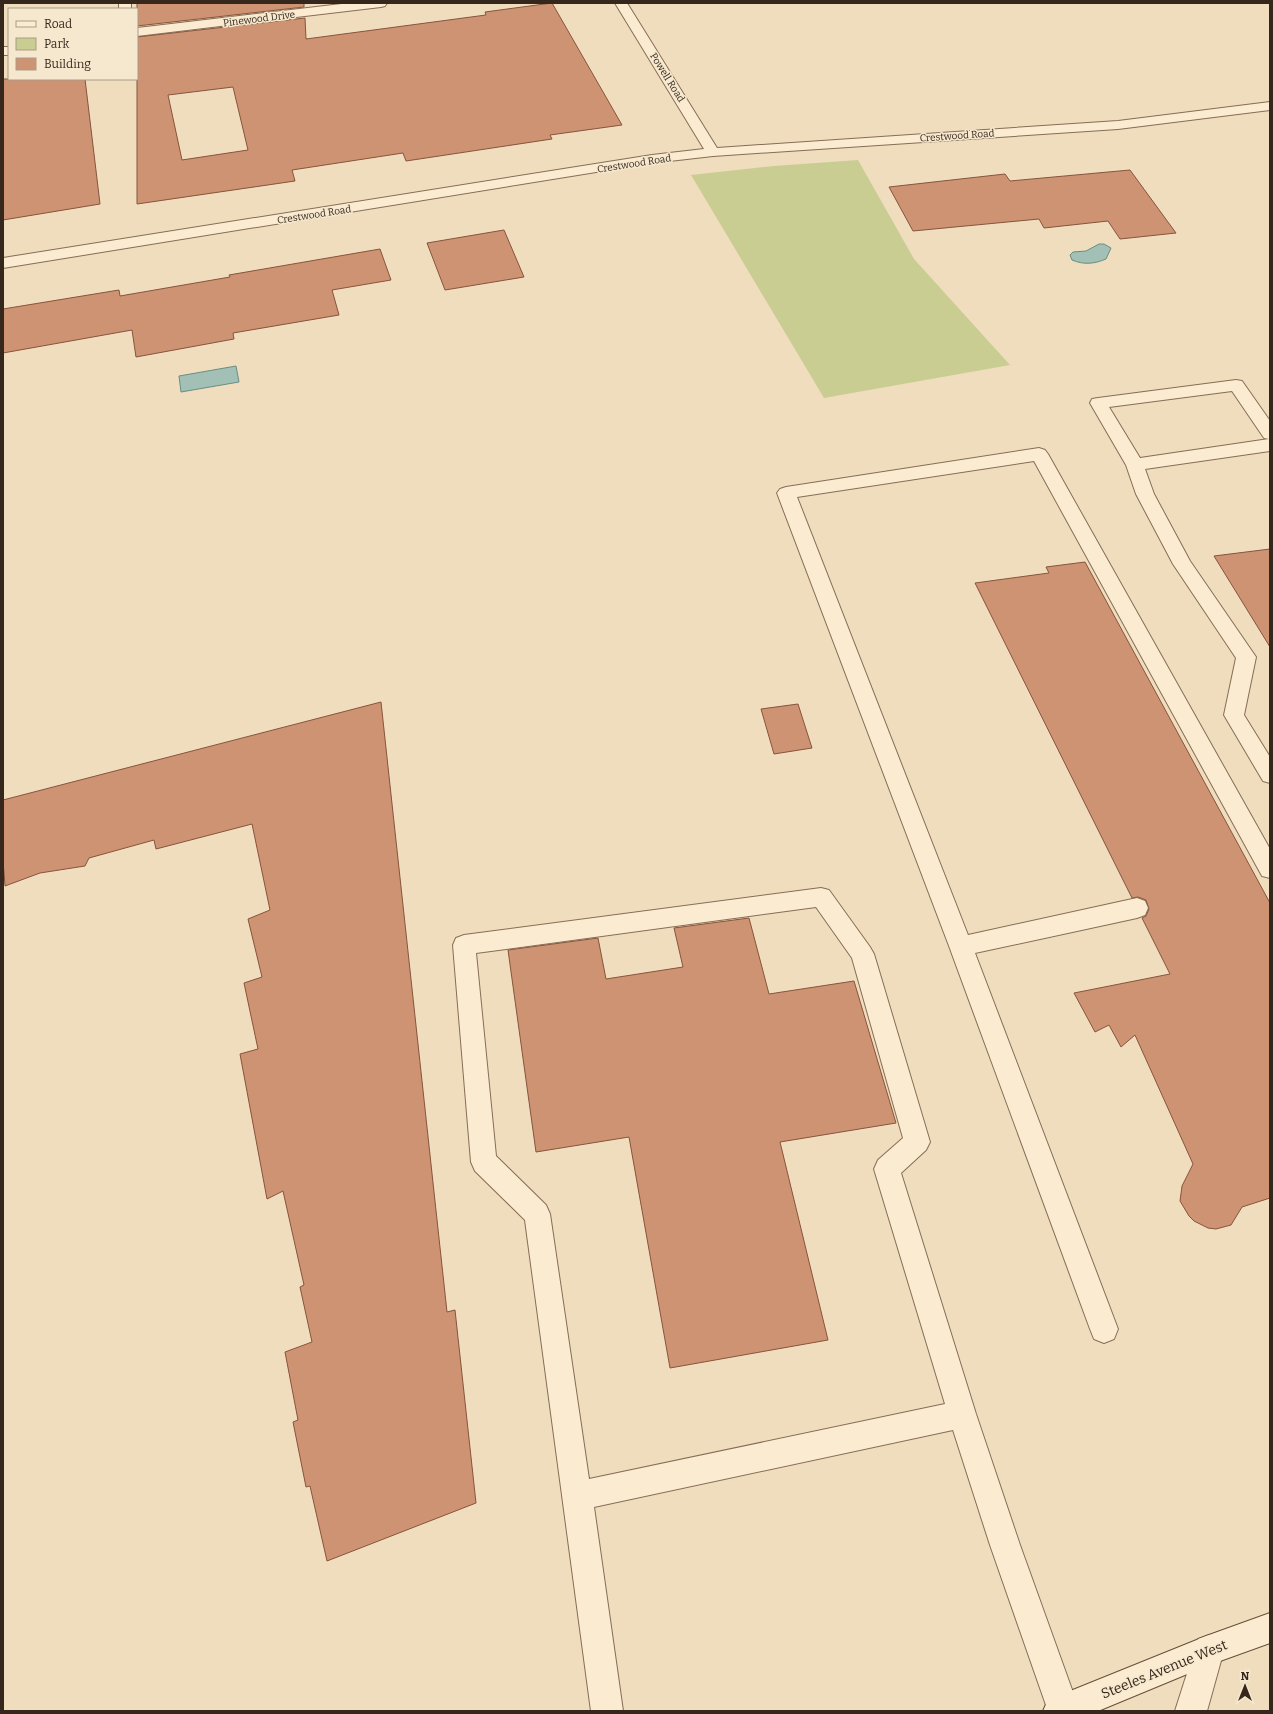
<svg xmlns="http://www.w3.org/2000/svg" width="1273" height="1714" viewBox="0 0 1273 1714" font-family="Bitter,serif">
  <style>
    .green { fill: #cacd92 }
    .water { fill: #a2c0b5; stroke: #698e82 }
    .building { fill: #ce9373; stroke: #87543c; fill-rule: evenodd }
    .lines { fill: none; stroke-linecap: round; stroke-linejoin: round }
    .service-casing { stroke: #876d56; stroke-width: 2 }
    .minor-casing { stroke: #876d56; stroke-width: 2 }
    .secondary-casing { stroke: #694e3a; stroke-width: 2 }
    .service { fill: #faebd1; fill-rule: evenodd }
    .minor { fill: #faebd1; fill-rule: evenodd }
    .secondary { fill: #faebd1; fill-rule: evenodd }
    .labels { text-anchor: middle; stroke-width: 3; stroke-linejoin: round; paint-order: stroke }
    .far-street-label { font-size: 10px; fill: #36271c; stroke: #f6e8ce }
    .near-street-label { font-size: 14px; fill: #36271c; stroke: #f6e8ce }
  </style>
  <rect width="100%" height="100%" fill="#efddbe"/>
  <polygon class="green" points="858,160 914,259 1010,365 824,398 691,175 774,166"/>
  <g class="water">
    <path d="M1099 244H1104L1111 248 1106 259C1094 264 1084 265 1072 260L1070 255 1073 252 1086 251Z"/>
    <polygon points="236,366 239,382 181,392 179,376"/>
  </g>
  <g class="building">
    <polygon points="137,3 304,3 304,7 137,26"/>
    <path d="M552 3 622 125 550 135 552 139 406 161 403 153 292 170 295 181 137 204V37L305 18 306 39 486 15 485 12ZM233 87 248 150 182 160 168 95Z"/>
    <polygon points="3,79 85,79 100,204 3,220"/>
    <polygon points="1130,170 1176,233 1120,239 1108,221 1044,228 1039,219 913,231 889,187 1005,174 1010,181"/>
    <polygon points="504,230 524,277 445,290 427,243"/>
    <polygon points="380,249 391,280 332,290 339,315 233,333 234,339 136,357 132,330 3,353 3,309 119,290 120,296 230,277 229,275"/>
    <polygon points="1270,549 1270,647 1214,556"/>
    <polygon points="1085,562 1270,903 1270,1198 1242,1207 1231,1225 1216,1229 1208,1228 1194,1221 1189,1216 1180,1201 1182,1186 1193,1164 1135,1035 1121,1047 1109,1025 1095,1032 1074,993 1170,974 1142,918 1146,916 1149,909 1146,900 1138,897 1132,898 975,583 1049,573 1046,567"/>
    <polygon points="381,702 447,1312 455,1310 476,1503 327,1561 310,1486 306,1487 293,1422 298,1420 285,1352 312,1342 300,1287 304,1285 283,1191 267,1199 240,1054 258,1049 244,983 262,977 248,919 270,910 252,824 156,849 154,840 89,858 85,866 40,873 5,886 3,860 3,800"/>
    <polygon points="798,704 812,748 774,754 761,709"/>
    <polygon points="749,918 769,994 854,981 896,1123 780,1142 828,1340 670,1368 629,1137 536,1152 508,950 598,938 606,979 683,967 674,928"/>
  </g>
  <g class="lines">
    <g class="service-casing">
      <g id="service">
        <path d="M1236 380 1242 381 1270 421V451L1145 469 1154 494 1190 561 1256 657 1244 715 1270 757V783L1263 781 1224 715 1236 658 1173 564 1136 494 1126 465 1090 403 1092 399 1098 398ZM1232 391 1264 438 1269 439 1140 458 1109 407Z"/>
        <polygon points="1039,448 1045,450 1048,454 1270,849 1270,878 1262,876 1034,461 797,497 968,935 1137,898 1145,901 1148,908 1145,915 1137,918 975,953 1118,1329 1114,1339 1104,1343 1094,1339 1090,1329 949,946 777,493 780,489 786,487"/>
        <path d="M821 888 829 890 870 947 874 954 930 1142 926 1150 901 1173 976 1414 1020 1545 1079 1709 1078 1711H1048L990 1545 953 1430 594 1507 623 1711H591L525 1220 475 1171 471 1162 453 945 456 938 464 935ZM816 907 852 958 903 1138 878 1160 874 1169 945 1404 589 1479 550 1214 546 1205 496 1156 476 953Z"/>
        <polygon points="1209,1635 1220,1639 1224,1650 1207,1711 1175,1711 1198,1639"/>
      </g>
    </g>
    <g class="minor-casing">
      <g id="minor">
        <rect x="119" y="3" width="12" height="6"/>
        <polygon points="350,3 387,3 385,6 381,7 137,36 137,28"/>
        <polygon points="615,3 627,3 717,148 1118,121 1270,102 1270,110 1118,129 713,156 652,163 3,268 3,258 652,155 704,149"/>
        <rect x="3" y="47" width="6" height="8"/>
      </g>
    </g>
    <g class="secondary-casing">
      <polygon id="secondary" points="1270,1613 1270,1643 1209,1665 1098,1711 1043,1711 1048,1700 1209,1635"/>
    </g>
    <use href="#service" class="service"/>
    <use href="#minor" class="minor"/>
    <use href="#secondary" class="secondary"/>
  </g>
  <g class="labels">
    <g class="far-street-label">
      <text transform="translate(259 18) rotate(-7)" y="4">Pinewood Drive</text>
      <text transform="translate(668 77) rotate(58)" y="4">Powell Road</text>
      <text transform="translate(957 135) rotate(-4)" y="4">Crestwood Road</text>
      <text transform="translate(634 163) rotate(-9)" y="4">Crestwood Road</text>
      <text transform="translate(314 214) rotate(-9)" y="4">Crestwood Road</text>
    </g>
    <g class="near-street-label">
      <text transform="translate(1164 1669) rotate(-22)" y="5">Steeles Avenue West</text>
    </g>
  </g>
  <rect width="1273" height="1714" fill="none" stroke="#36271c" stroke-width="8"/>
  <rect x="8" y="8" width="130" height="72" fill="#f6e8ce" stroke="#a99b87"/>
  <rect x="16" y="21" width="20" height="6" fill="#faebd1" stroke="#a99b87"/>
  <text x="44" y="28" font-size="12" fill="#36271c">Road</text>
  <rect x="16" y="38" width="20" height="12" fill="#cacd92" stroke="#a99b87"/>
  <text x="44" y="48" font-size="12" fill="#36271c">Park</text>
  <rect x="16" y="58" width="20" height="12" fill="#ce9373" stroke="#a99b87"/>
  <text x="44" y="68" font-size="12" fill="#36271c">Building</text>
  <g transform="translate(1245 1686)" stroke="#f6e8ce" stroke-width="3" paint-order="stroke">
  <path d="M0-3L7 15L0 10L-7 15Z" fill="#36271c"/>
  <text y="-6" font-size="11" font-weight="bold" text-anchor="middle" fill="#36271c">N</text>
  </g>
</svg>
